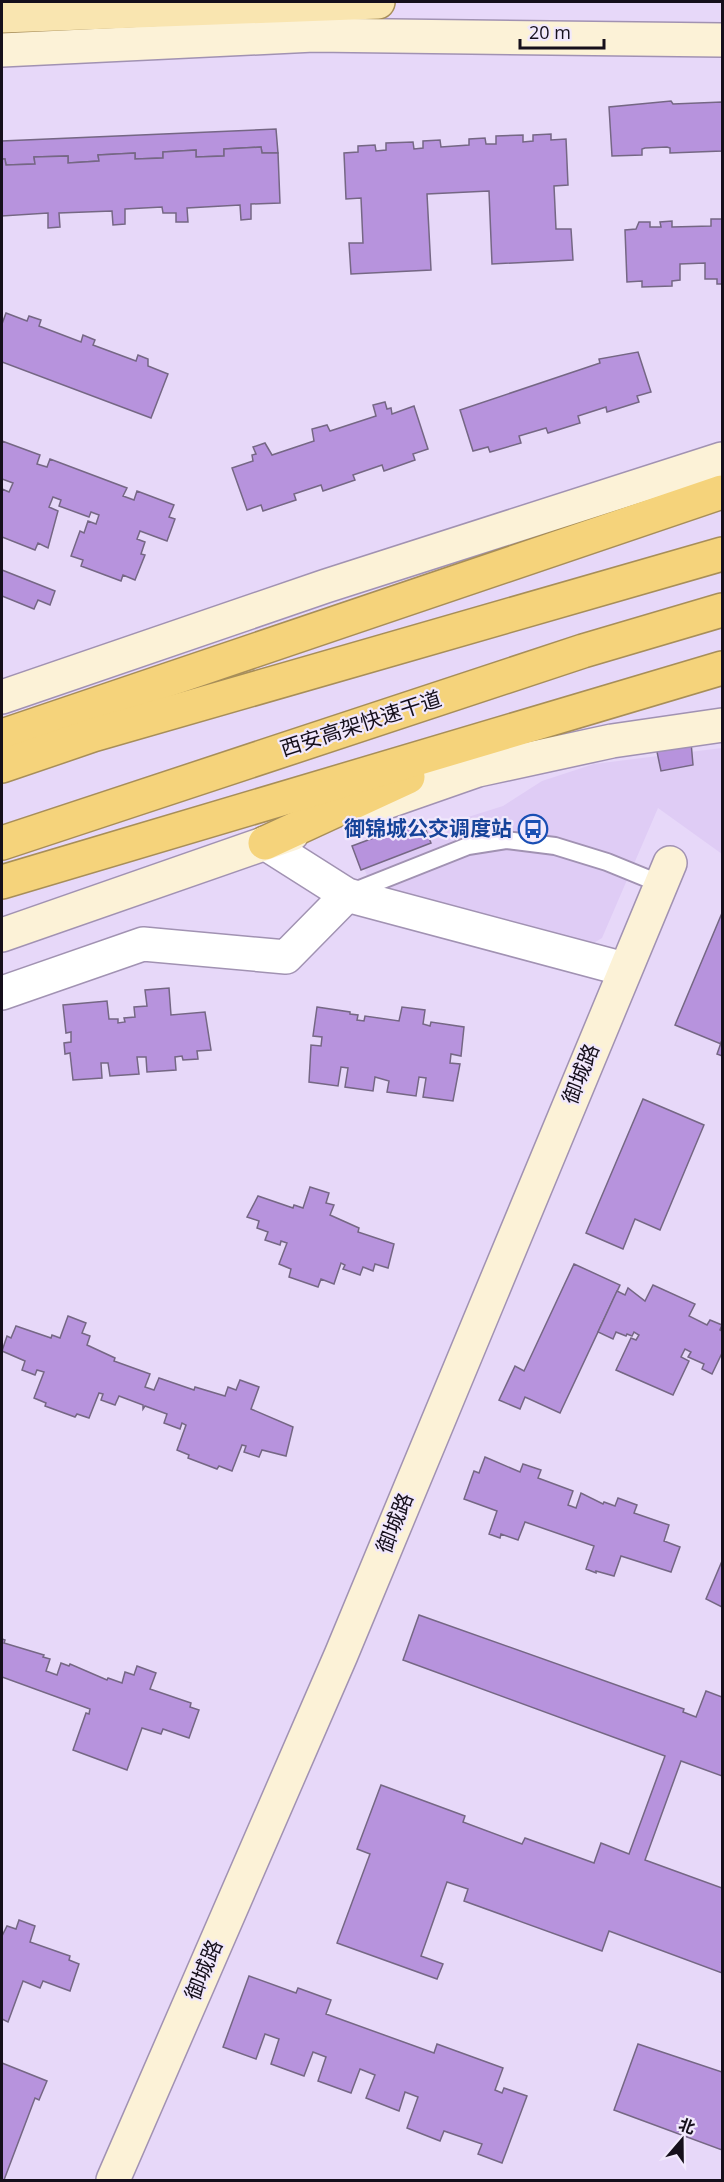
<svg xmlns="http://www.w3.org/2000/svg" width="724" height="2182" viewBox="0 0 724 2182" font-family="'Open Sans','Noto Sans SC',sans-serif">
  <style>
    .built { fill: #dfccf5 }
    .building { fill: #b793dd; stroke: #756784; stroke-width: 1.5 }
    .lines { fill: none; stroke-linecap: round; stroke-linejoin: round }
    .lane-casing { stroke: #a192b2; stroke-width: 20 }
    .street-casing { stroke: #a192b2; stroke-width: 36 }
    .secondary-casing { stroke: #a192b2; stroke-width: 36 }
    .primary-casing { stroke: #a78e59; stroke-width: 36 }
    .highway-casing { stroke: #a78e59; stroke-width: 36 }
    .lane { stroke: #fff; stroke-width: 16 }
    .street { stroke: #fff; stroke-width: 33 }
    .secondary { stroke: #fcf2d7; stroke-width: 33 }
    .primary { stroke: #f9e5b0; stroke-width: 33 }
    .highway { stroke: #f5d37b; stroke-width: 33 }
    .labels { text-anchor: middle; stroke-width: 4.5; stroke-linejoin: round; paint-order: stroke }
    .street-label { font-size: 21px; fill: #150f1b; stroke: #f1e8fc }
    .transit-label { font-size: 21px; font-weight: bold; fill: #164399; stroke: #f1e8fc; text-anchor: end }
  </style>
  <rect width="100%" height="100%" fill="#e7d8f9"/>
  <polygon class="built" points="722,748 722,854 658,808 602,938 587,947 374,892 357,852 503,806 542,781 594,764"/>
  <g class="building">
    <polygon points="671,101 673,104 722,102 722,151 670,153 670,148 667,147 645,148 642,149 642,155 612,156 609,107"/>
    <polygon points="276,129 278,153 262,153 261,147 224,149 224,156 196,157 196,150 163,152 163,158 135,159 135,153 98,155 99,161 68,163 68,156 34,157 35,164 6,165 5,159 2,159 2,141"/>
    <polygon points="551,134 551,140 566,139 568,185 554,186 556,229 571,229 573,260 492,264 489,191 427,194 431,270 351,274 349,243 363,243 361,198 346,199 344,153 358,152 358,146 375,145 376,151 386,150 386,143 413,142 414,149 423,148 423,141 440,140 441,147 469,145 469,139 485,138 486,144 496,144 496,136 523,135 523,142 533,141 533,135"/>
    <polygon points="261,147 262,153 278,153 280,203 251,204 251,219 241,220 240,205 187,208 188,222 176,222 176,213 163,213 162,207 125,209 125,224 113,225 112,211 59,213 60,227 48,228 48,213 2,216 2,159 5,159 6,165 35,164 34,157 68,156 68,163 99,161 98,155 135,153 135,159 163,158 163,152 196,150 196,157 224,156 224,149"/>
    <polygon points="711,219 722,219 722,284 717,284 717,279 705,279 705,263 680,264 680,280 672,281 672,286 642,287 642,281 627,282 625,230 636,229 639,222 650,222 650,227 661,227 660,222 672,221 672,227 711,226"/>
    <polygon points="6,313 27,321 29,316 41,320 39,326 81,342 83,335 95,340 93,345 136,361 138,355 148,359 148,366 168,374 151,418 2,362 2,324"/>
    <polygon points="638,352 651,392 637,396 639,402 607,412 606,407 578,416 580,423 548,433 546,428 519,436 521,443 490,452 488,447 473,451 460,410 600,363 599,359"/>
    <polygon points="385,402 387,409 391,408 392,414 414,406 428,449 413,454 415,460 384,471 382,465 353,475 355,480 323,491 321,485 294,494 296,500 263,511 261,505 247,510 232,468 253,461 252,455 256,454 253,447 265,443 272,455 314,441 312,429 327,425 330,431 376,416 373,405"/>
    <polygon points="2,441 40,455 37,464 47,467 50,459 127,488 123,496 134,500 137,491 174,505 169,517 175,519 167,541 140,531 137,539 145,542 141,554 145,555 135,580 123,575 121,581 81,566 83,560 71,556 80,531 84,533 88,521 96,524 99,515 91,512 89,517 59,506 61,500 53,497 49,507 58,511 48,548 38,543 35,550 2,537 2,489 9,492 13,483 2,479"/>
    <polygon points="2,570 55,591 50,605 38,600 34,609 2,596"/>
    <polygon points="691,742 693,765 661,771 656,747"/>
    <polygon points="422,820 431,843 361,870 352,846"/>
    <polygon points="722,913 722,1040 721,1044 675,1025"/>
    <polygon points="169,988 171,1015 205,1012 211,1050 197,1051 198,1059 183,1060 182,1056 175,1057 176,1070 147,1072 146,1057 137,1057 139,1074 110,1076 108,1063 101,1063 102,1078 73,1080 70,1053 65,1054 64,1043 71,1042 71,1032 66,1033 63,1005 107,1001 109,1019 118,1019 118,1023 125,1022 124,1018 135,1017 134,1007 147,1006 145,990"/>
    <polygon points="317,1007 350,1012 350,1014 358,1015 357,1020 364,1021 365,1016 399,1021 402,1007 425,1010 423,1024 430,1026 431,1022 464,1027 461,1056 451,1054 450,1063 460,1064 453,1101 423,1097 426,1078 419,1077 416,1096 387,1092 389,1081 375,1077 373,1091 345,1087 348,1068 341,1067 338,1086 309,1082 311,1045 321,1046 322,1037 313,1036"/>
    <polygon points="722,1040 722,1056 717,1054"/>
    <polygon points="643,1099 704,1125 660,1230 635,1219 623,1249 586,1233"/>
    <polygon points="310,1187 329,1193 326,1203 334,1205 330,1215 359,1228 358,1232 394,1244 388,1268 375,1264 373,1271 363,1267 360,1275 343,1269 345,1265 341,1263 334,1284 321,1279 318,1287 289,1277 291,1269 279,1264 287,1243 281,1241 280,1245 265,1240 268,1232 257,1228 259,1221 247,1217 258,1196 293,1208 294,1205 303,1208"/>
    <polygon points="574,1264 620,1285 560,1413 525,1397 520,1409 499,1400 515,1366 524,1371"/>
    <polygon points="653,1285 695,1304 689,1316 707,1325 710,1320 722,1325 720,1330 722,1331 722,1353 712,1374 702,1369 704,1364 688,1357 691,1352 685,1349 681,1357 689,1361 673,1395 616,1370 631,1338 636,1340 639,1335 634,1332 632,1336 627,1334 626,1336 616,1332 613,1339 598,1332 617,1291 625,1295 628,1288 645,1301"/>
    <polygon points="68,1316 86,1323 82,1333 90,1336 87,1345 115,1358 114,1361 150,1374 145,1387 154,1390 159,1378 194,1390 195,1387 225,1396 228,1387 236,1390 240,1380 259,1387 251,1409 293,1427 286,1456 262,1450 259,1457 244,1452 246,1446 242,1445 232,1471 219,1466 217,1469 188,1458 189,1455 177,1450 186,1425 182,1423 180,1429 164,1423 167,1414 145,1406 143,1409 143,1405 119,1396 115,1405 101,1400 103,1394 99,1393 89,1418 77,1414 75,1417 45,1406 46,1403 34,1398 44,1372 37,1370 35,1375 22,1370 25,1361 2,1351 7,1336 11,1338 16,1326 51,1338 52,1335 60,1338"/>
    <polygon points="485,1457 520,1472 523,1464 541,1470 538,1478 573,1491 568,1505 576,1508 581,1493 603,1504 604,1502 615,1506 618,1498 637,1505 634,1513 669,1525 664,1541 680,1547 671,1572 621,1556 614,1576 596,1571 596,1573 586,1569 594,1546 525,1522 518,1540 501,1534 500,1538 489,1534 497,1511 464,1499 474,1471 479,1473"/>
    <polygon points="722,1561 722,1607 706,1599"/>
    <polygon points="419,1615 684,1709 683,1712 696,1717 706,1691 722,1697 722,1776 681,1761 645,1860 722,1888 722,1973 609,1931 602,1951 464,1901 468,1889 447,1882 421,1956 443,1964 437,1979 337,1943 370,1854 357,1849 381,1785 465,1816 463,1822 522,1844 525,1838 594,1863 601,1843 629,1854 665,1756 403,1660"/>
    <polygon points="2,1639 5,1640 4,1643 44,1655 43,1657 50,1659 46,1671 57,1675 61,1663 69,1666 70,1664 107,1680 108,1678 122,1683 125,1672 134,1675 137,1666 156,1673 150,1689 191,1703 190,1707 199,1710 189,1738 163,1729 161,1734 142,1728 127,1770 73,1750 86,1713 89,1714 90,1709 2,1677"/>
    <polygon points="19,1920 35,1926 30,1942 70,1956 69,1960 79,1964 70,1991 43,1981 40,1988 23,1981 8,2022 2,2019 2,1936 7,1926 16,1929"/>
    <polygon points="249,1976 296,1993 298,1988 331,2000 326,2014 434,2053 437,2044 503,2068 495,2090 502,2093 504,2088 527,2096 502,2163 478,2154 482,2144 444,2131 440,2141 407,2128 418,2097 405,2092 399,2111 366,2098 375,2075 360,2069 351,2093 318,2081 326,2057 313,2052 304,2076 271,2064 279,2039 265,2034 256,2059 223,2047"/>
    <polygon points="638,2044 722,2072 722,2150 614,2110"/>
    <polygon points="2,2063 47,2081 39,2100 35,2098 4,2180 2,2180"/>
  </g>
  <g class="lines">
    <g class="lane-casing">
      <polyline id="lane" points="352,892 468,846 506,840 555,846 607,862 661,884"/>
    </g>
    <g class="street-casing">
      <g id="street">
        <polyline points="265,843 347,895 624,969"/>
        <polyline points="2,993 143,944 286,957 347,895"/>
      </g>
    </g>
    <g class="secondary-casing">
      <g id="secondary">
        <polyline points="2,50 314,35 722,40"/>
        <polyline points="2,697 326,586 722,459"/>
        <polyline points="372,807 478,770 612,741 722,725"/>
        <polyline points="2,935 292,834"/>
        <polyline points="113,2180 341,1655 670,863"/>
      </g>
    </g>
    <g class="primary-casing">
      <polyline id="primary" points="2,16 378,2"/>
    </g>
    <g class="highway-casing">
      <g id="highway">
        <polyline points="2,736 722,492"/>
        <polyline points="2,766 93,735 722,554"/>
        <polyline points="2,843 583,651 722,610"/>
        <polyline points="265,843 408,777"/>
        <polyline points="2,882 722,668"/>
      </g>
    </g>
    <use href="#lane" class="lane"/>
    <use href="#street" class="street"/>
    <use href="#secondary" class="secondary"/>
    <use href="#primary" class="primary"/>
    <use href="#highway" class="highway"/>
  </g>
  <defs>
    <g id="bus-ring" transform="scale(1.5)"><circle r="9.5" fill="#f1e8fc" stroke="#1a4fb4" stroke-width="1.5"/><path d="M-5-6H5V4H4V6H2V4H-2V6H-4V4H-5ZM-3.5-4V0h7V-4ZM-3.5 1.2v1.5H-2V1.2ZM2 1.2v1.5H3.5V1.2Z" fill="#1a4fb4"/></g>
  </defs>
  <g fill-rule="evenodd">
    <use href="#bus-ring" x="533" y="829"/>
  </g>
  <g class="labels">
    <g class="street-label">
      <text transform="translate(361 724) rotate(-18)" y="7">西安高架快速干道</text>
      <text transform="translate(581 1074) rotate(-68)" y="7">御城路</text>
      <text transform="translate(395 1523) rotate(-68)" y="7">御城路</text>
      <text transform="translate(204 1970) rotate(-67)" y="7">御城路</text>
    </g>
    <g class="transit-label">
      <text x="512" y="836">御锦城公交调度站</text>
    </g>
  </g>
  <rect width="724" height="2182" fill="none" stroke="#150f1b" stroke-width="6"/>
  <g transform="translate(682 2140) rotate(20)" stroke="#f1e8fc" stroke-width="4.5" paint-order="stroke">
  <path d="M0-4.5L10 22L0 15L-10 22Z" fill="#150f1b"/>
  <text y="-9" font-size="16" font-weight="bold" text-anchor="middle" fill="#150f1b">北</text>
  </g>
  <path d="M520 39v9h84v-9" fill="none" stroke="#150f1b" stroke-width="3"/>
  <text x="529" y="39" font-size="18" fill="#150f1b" stroke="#f1e8fc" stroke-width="4.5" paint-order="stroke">20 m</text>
</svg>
